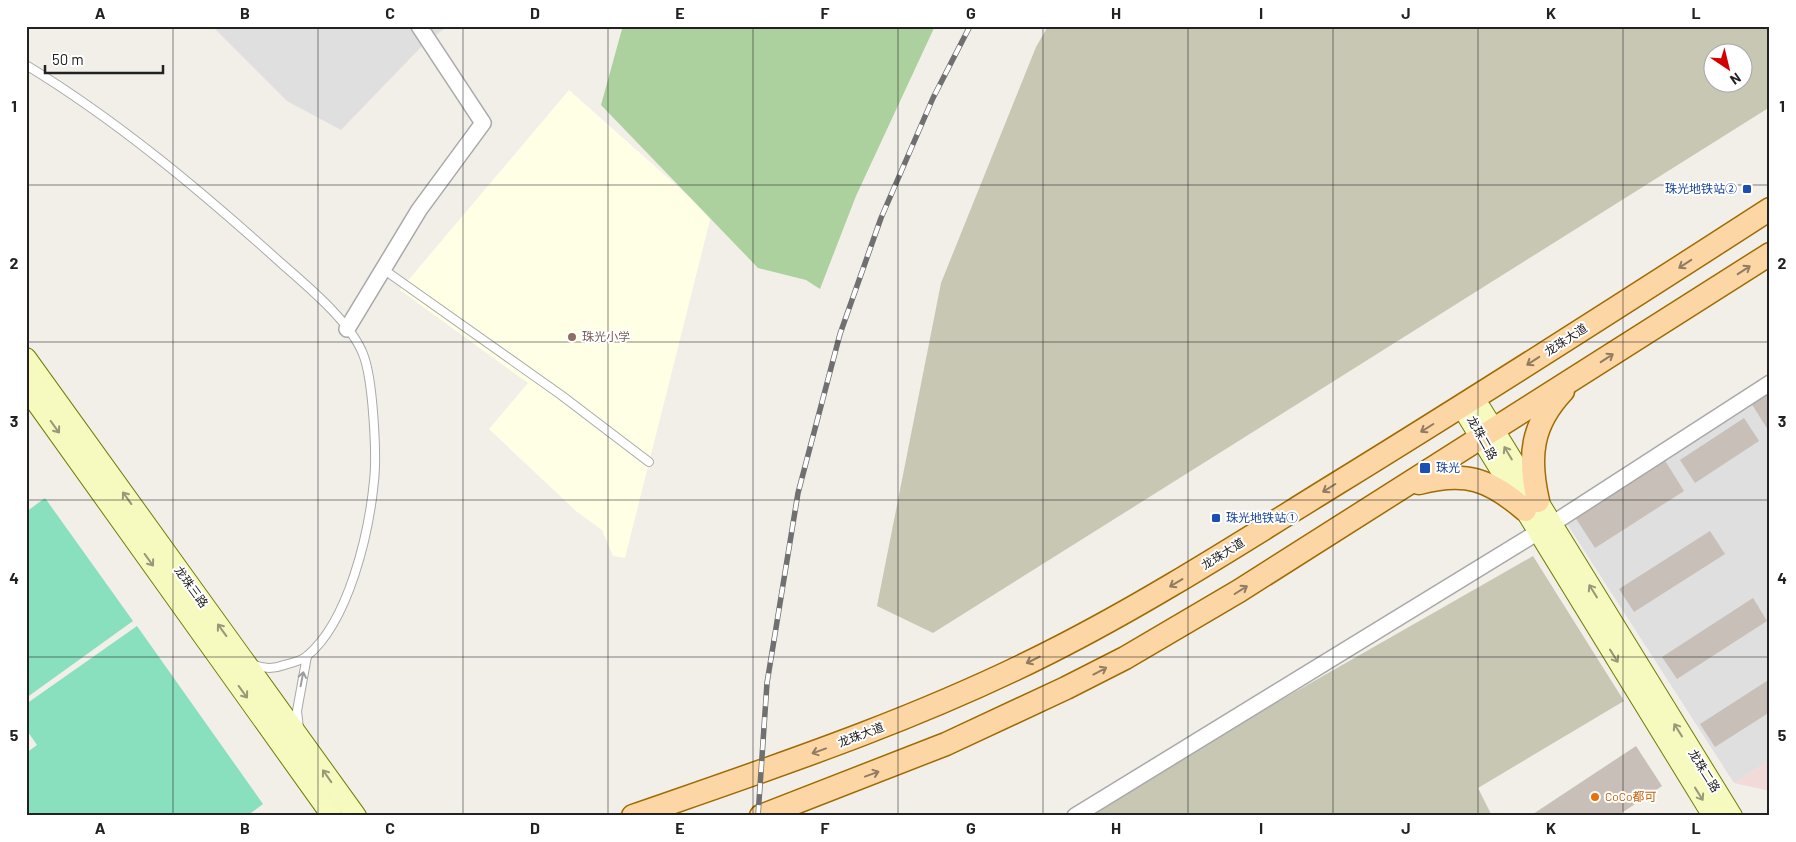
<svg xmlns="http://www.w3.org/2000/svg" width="1796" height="842" viewBox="0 0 1796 842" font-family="Barlow,'Noto Sans SC',sans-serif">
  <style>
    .residential { fill: #e0dfdf }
    .commercial { fill: #f2dad9 }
    .education { fill: #ffffe5 }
    .construction { fill: #c7c7b4; fill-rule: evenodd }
    .forest { fill: #add19e }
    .pitch { fill: #88e0be }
    .building { fill: #c7bfb8 }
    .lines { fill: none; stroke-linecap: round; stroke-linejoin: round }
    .lane-casing { stroke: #a9a9a9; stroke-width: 10 }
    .street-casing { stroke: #a9a9a9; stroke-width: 18 }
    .secondary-casing { stroke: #707d05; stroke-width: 22 }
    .primary-casing { stroke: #a06b00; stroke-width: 25 }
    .lane { stroke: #fff; stroke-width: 8 }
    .street { stroke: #fff; stroke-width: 15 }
    .secondary { stroke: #f7fabf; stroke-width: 20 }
    .primary { stroke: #fcd6a4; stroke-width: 22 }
    .rail-casing { stroke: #707070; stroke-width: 5.5 }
    .rail { stroke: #fff; stroke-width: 4; stroke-dasharray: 11; stroke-linecap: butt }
    .oneway { stroke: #8f7c63 }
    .oneway2 { stroke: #979978 }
    .oneway3 { stroke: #9c9c9c }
    .grid { fill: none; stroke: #222; stroke-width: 1; stroke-opacity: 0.55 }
    .transit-dot { fill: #1a4fb4; stroke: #fff; stroke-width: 2 }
    .education-dot { fill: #8d6e63; stroke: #fff; stroke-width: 2 }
    .food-dot { fill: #e8710a; stroke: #fff; stroke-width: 2 }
    .labels { text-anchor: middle; stroke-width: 4; stroke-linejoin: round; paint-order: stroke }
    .transit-label { font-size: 12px; fill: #164399; stroke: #fff; text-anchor: start }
    .education-label { font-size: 12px; fill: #785e54; stroke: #fff; text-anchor: start }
    .street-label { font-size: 12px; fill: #222; stroke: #fff }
    .food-label { font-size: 12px; fill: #c56008; stroke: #fff; text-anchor: start }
    .neatline { fill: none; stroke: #222; stroke-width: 2 }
    .grid-label { font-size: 16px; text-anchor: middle; font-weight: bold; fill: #222 }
  </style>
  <rect width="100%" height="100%" fill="#f2efe9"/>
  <g class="residential">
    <polygon points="212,26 448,26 424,44 341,130 287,101"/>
    <polygon points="1770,377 1770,760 1734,783 1560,513"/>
  </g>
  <polygon class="commercial" points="1770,760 1770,791 1734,783"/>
  <polygon class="education" points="569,90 711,216 625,558 613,556 602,530 576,511 489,429 528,383 400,290"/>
  <g class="construction">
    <path d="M1048 26H1770V107L933 633 877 606 941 283 1036 47ZM1714 52H1744V82H1714Z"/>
    <polygon points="1533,556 1624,701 1478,788 1492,816 1078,816"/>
  </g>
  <polygon class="forest" points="620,26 935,26 856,196 820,289 806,280 758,268 601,105 622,29"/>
  <g class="pitch">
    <polygon points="45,498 133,621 26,698 26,512"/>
    <polygon points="137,626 263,804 247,816 26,816 26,753 37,745 26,729 26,704"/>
  </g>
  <g class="building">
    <polygon points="1770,391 1770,433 1751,403"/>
    <polygon points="1744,418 1759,441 1695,483 1680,460"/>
    <polygon points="1664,459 1684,491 1595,548 1575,517"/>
    <polygon points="1710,531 1725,554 1634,612 1619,589"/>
    <polygon points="1753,598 1767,621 1677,679 1662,657"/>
    <polygon points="1770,679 1770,712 1715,747 1700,724"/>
    <polygon points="1636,746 1662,786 1617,816 1530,816"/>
  </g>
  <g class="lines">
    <g class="lane-casing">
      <g id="lane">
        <path d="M26 65C118 121 201 191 281 263 307 286 350 321 363 354 373 378 377 455 374 481 369 533 349 621 307 656 301 661 292 663 284 665 274 669 263 669 252 664"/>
        <polyline points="383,269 561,395 649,462"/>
        <polyline points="299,728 297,711 307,656"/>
      </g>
    </g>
    <g class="street-casing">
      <g id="street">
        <polyline points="347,329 419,210 483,123 419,26"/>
        <polyline points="1552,524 1770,383"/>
        <polyline points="1075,816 1538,532"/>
      </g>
    </g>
    <g class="secondary-casing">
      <g id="secondary">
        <polyline points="26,358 356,816"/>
        <polyline points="26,388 332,816"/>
        <polyline points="1713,816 1468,417 1468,402 1481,409 1732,816"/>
      </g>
    </g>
    <g class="primary-casing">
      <g id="primary">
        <path d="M1419 483C1466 471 1489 479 1525 510"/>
        <path d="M1538 501C1528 457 1531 425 1563 391"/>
        <path d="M633 816C774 767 916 720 1050 652 1149 602 1242 542 1336 484 1482 394 1626 302 1770 209"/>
        <polyline points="761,816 946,744 1066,688 1125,658 1239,591 1770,254"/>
      </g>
    </g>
    <use href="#lane" class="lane"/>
    <use href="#street" class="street"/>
    <use href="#secondary" class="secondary"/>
    <use href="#primary" class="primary"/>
    <g class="rail-casing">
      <polyline id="rail" points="758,816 767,683 798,493 840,334 881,218 933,98 970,26"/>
    </g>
    <use href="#rail" class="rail"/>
  </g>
  <defs><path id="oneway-shaft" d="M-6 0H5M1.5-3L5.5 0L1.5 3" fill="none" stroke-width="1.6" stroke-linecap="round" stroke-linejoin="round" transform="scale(1.25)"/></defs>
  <g class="oneway">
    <use href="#oneway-shaft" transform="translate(1685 264) rotate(147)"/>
    <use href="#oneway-shaft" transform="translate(1744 270) rotate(-33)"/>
    <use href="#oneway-shaft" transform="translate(1607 358) rotate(-33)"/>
    <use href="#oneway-shaft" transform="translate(1533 361) rotate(147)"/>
    <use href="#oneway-shaft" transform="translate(1427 428) rotate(148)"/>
    <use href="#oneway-shaft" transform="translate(1329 488) rotate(148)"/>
    <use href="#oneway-shaft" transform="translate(1176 583) rotate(149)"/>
    <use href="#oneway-shaft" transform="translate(1241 590) rotate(-32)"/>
    <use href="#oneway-shaft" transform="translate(1033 660) rotate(154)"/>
    <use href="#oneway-shaft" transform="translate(1100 671) rotate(-28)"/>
    <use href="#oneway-shaft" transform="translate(819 751) rotate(160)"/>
    <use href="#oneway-shaft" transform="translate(872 774) rotate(-20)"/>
  </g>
  <g class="oneway2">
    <use href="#oneway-shaft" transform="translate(55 427) rotate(54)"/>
    <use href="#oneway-shaft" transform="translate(1508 453) rotate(-121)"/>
    <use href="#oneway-shaft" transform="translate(127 498) rotate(-126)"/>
    <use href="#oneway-shaft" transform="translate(149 560) rotate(54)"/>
    <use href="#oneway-shaft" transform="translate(1593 591) rotate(-122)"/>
    <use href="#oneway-shaft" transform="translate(222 630) rotate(-126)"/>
    <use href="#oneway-shaft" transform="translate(1614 656) rotate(58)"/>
    <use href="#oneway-shaft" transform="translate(243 692) rotate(54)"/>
    <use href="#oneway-shaft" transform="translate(1678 730) rotate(-122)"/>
    <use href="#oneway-shaft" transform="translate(327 776) rotate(-125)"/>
    <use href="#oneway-shaft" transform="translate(1699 794) rotate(58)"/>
  </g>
  <use class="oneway3" href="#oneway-shaft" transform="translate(302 679) rotate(-79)"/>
  <path class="grid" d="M173 26V816M318 26V816M463 26V816M608 26V816M753 26V816M898 26V816M1043 26V816M1188 26V816M1333 26V816M1478 26V816M1623 26V816M26 185H1770M26 342H1770M26 500H1770M26 657H1770"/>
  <g class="transit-dot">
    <rect x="1742" y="184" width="10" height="10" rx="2.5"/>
    <rect x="1419" y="462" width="12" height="12" rx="2.5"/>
    <rect x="1211" y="513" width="10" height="10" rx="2.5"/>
  </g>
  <circle class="education-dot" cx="572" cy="337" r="5"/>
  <circle class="food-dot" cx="1595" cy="797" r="5"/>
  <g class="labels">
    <g class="transit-label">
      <text x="1737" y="193" text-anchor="end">珠光地铁站②</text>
      <text x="1436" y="472">珠光</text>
      <text x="1226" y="522">珠光地铁站①</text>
    </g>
    <g class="education-label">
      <text x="582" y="341">珠光小学</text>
    </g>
    <g class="street-label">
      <text transform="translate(1566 340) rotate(-33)" y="4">龙珠大道</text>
      <text transform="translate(1482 438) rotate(61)" y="4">龙珠二路</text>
      <text transform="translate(1223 554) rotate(-32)" y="4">龙珠大道</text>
      <text transform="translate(191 587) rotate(54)" y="4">龙珠三路</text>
      <text transform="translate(861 735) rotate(-21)" y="4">龙珠大道</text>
      <text transform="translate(1704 771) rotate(58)" y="4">龙珠二路</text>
    </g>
    <g class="food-label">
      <text x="1605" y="801">CoCo都可</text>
    </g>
  </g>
  <rect width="1796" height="842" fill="none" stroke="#ffffff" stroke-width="55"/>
  <g transform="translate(1728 68) rotate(145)"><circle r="24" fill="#ffffff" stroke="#a7a7a7"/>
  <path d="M0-4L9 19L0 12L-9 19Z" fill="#d40000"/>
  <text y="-8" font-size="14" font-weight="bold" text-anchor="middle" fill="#222222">N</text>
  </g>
  <path d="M45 65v8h118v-8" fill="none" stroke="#222222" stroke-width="2.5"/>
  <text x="52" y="65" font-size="15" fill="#222222" stroke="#ffffff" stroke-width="4" paint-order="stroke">50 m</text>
  <rect x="28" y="28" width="1740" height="786" class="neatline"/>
  <g class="grid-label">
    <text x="100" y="19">A</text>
    <text x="245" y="19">B</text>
    <text x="390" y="19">C</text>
    <text x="535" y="19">D</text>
    <text x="680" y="19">E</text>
    <text x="825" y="19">F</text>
    <text x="971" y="19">G</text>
    <text x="1116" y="19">H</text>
    <text x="1261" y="19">I</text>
    <text x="1406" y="19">J</text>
    <text x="1551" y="19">K</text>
    <text x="1696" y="19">L</text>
    <text x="14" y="112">1</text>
    <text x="1782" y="112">1</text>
    <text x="14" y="269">2</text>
    <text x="1782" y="269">2</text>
    <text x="14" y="427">3</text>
    <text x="1782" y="427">3</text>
    <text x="14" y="584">4</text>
    <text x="1782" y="584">4</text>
    <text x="14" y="741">5</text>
    <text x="1782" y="741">5</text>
    <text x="100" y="834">A</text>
    <text x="245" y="834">B</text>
    <text x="390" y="834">C</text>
    <text x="535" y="834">D</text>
    <text x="680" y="834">E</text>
    <text x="825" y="834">F</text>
    <text x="971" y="834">G</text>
    <text x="1116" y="834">H</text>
    <text x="1261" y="834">I</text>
    <text x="1406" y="834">J</text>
    <text x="1551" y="834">K</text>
    <text x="1696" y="834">L</text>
  </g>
</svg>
